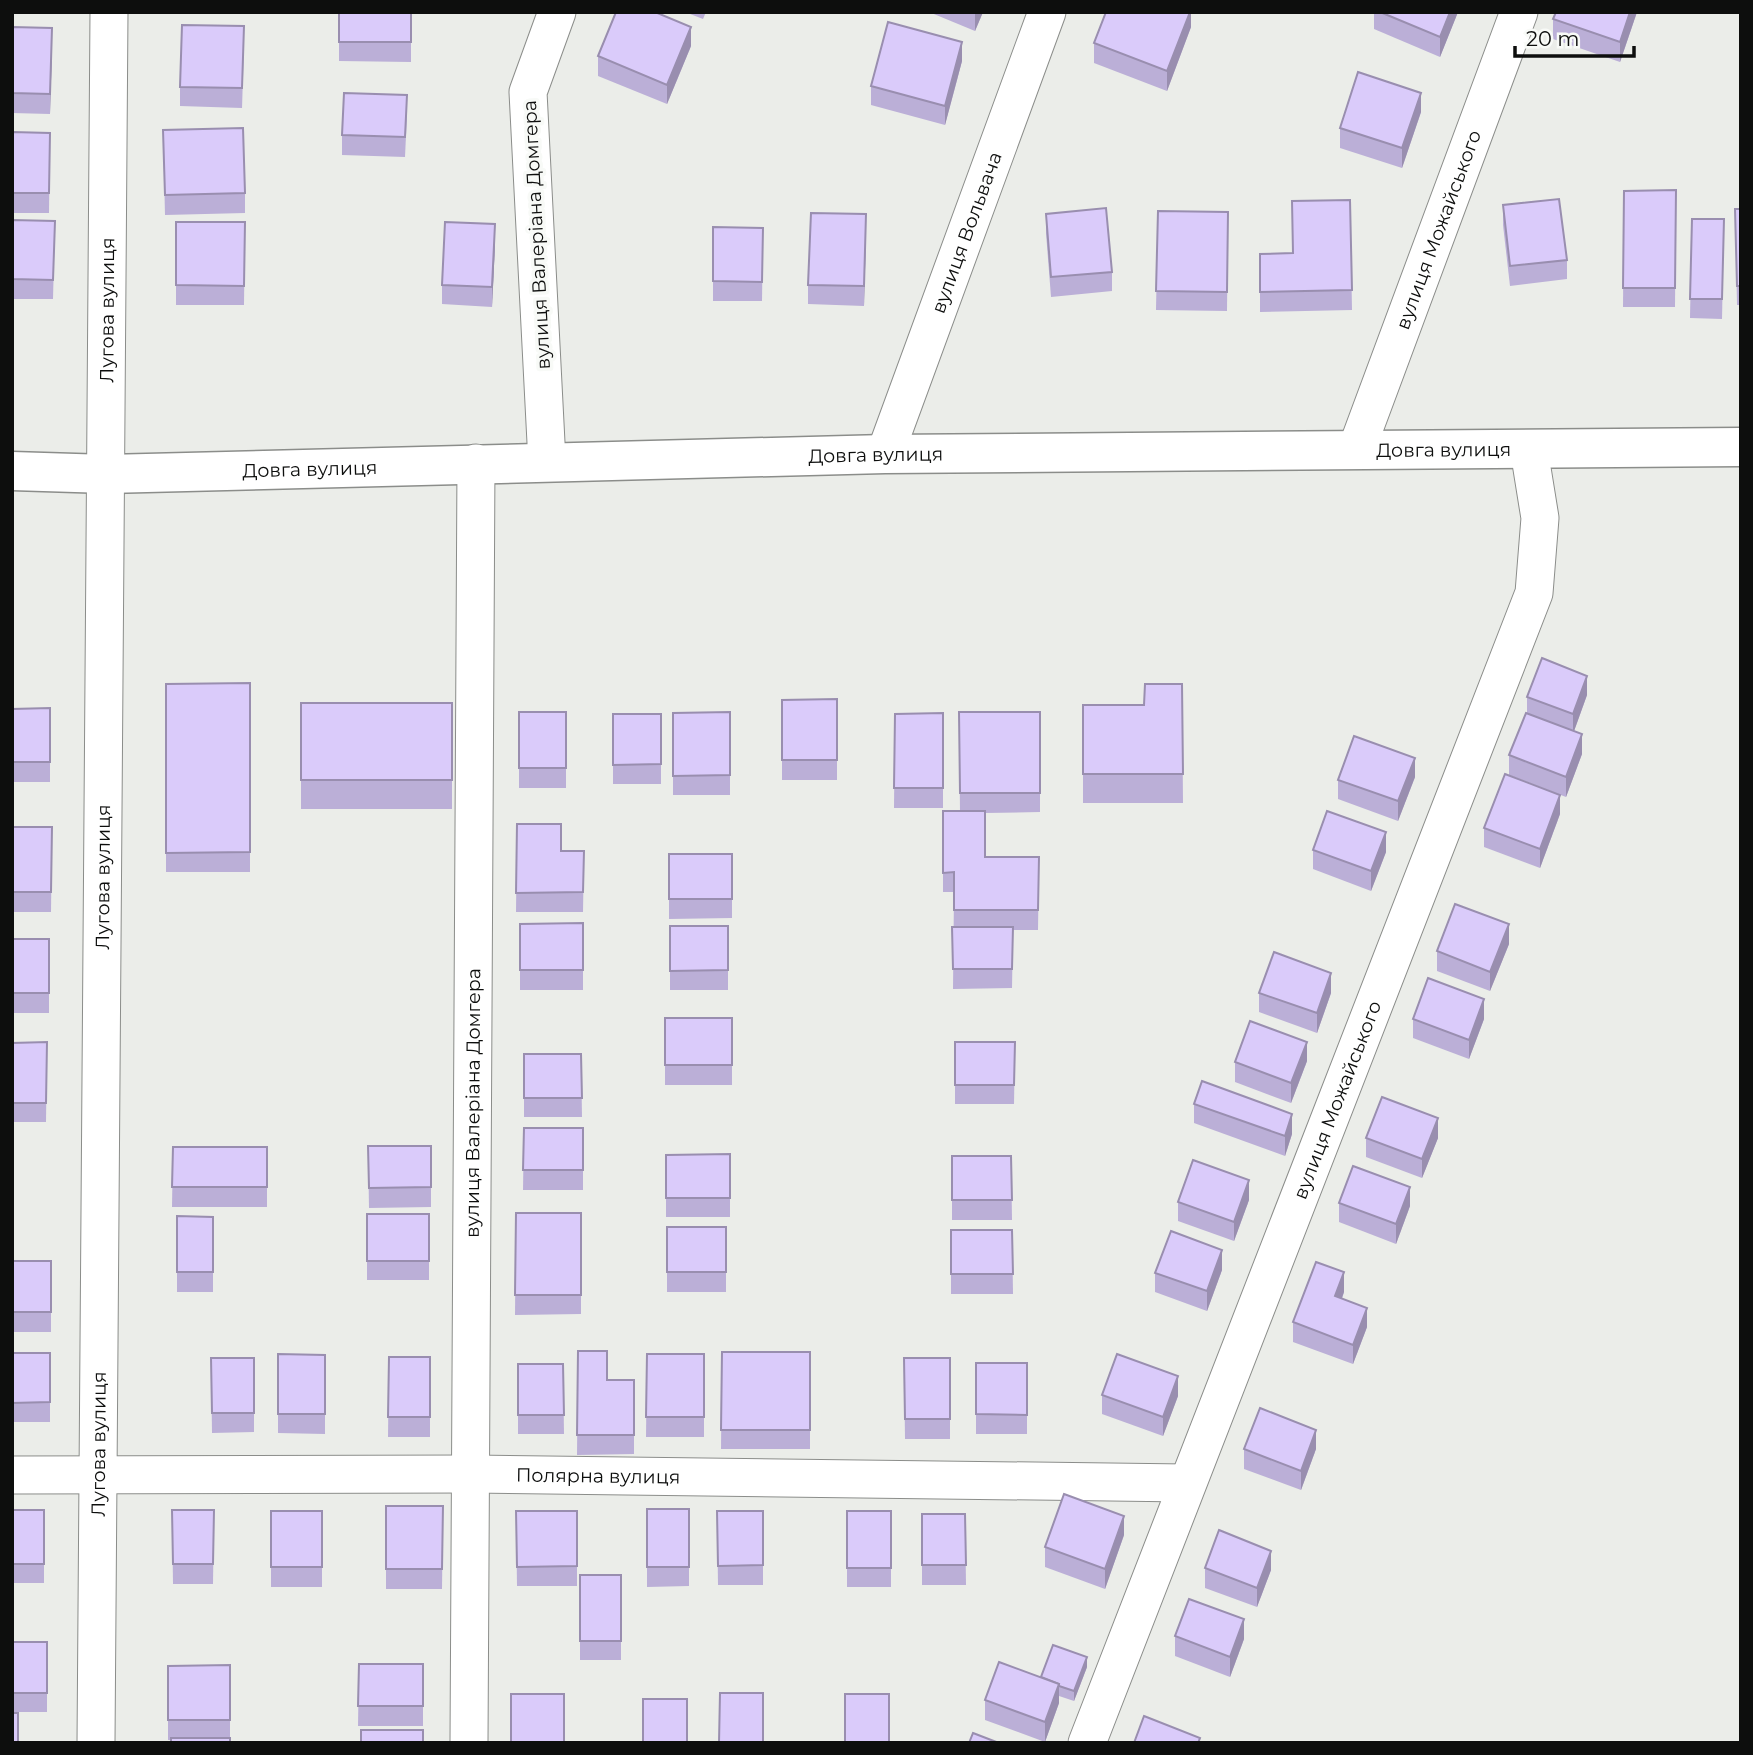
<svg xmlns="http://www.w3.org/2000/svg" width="1753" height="1755" viewBox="0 0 1753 1755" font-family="Montserrat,sans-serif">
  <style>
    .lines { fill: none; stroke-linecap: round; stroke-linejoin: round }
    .street-casing { stroke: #8b8d8a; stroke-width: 39 }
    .secondary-casing { stroke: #8b8d8a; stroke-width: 41 }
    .street { stroke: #fff; stroke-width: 37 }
    .secondary { stroke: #fff; stroke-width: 38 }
    .wall { fill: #bbafd7 }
    .shaded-wall { fill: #998eaf }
    .building { fill: #dacbfa; stroke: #998eaf; stroke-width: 2 }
    .labels { text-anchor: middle; stroke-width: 7; stroke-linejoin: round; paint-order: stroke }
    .street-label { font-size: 19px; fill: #0d0e0d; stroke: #f8faf7 }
  </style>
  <rect width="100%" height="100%" fill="#ebede9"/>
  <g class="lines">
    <g class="street-casing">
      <g id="street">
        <path id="s1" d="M1357 448 1519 12"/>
        <path id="s2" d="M885 454 1047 12"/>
        <polyline points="547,462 528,92 557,12"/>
        <path id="s3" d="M12 1475 472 1474 1186 1483"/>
        <path id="s4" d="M96 1743 109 12"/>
        <path id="s5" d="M469 1743 476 463"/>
        <path id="s6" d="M1087 1743 1534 593 1540 518 1529 450"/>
      </g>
    </g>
    <g class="secondary-casing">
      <g id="secondary">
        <path id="s7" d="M12 471 107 474 885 454 1741 447"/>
      </g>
    </g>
    <use href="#street" class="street"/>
    <use href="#secondary" class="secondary"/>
  </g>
  <g class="wall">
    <polygon points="172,12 204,12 172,13"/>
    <polygon points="339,12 411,12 411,62 339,61"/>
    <polygon points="685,12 706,12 703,19"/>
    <polygon points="929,12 983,12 975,31"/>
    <polygon points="1191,12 1191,27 1167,91 1094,63 1094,43"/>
    <polygon points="1374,12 1458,12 1440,57 1374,29"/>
    <polygon points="1556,12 1637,12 1620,62 1553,39 1553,19"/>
    <polygon points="12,27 52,48 50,114 12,113"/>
    <polygon points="244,46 242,108 180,106 180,87"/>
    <polygon points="691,46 667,104 598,76 598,56"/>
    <polygon points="962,61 945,125 871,105 871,86"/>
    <polygon points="1421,112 1402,168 1340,148 1340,128"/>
    <polygon points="407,114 405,157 342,155 342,135"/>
    <polygon points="163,130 245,193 245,213 165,215"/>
    <polygon points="12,132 50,133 49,213 12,213"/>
    <polygon points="1676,190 1675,307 1623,307 1624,191"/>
    <polygon points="1350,200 1352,310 1260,312 1260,254 1293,253"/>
    <polygon points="1503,205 1567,260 1567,279 1510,286 1503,225"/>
    <polygon points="1735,209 1741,209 1741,305 1737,305"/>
    <polygon points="1158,211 1228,212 1227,311 1156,310"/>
    <polygon points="1046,214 1112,272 1112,291 1051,297 1046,233"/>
    <polygon points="1692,219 1724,219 1722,319 1690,318"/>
    <polygon points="12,220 55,221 53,299 12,299"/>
    <polygon points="176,222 245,222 244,305 176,305"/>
    <polygon points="713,227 763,228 762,301 713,301"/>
    <polygon points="866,234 864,306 808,304 808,285"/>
    <polygon points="495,244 492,307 442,304 442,285"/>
    <polygon points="250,683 250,872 166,872 166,684"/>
    <polygon points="1182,684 1183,803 1083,803 1083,705 1144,705"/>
    <polygon points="1587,695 1574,731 1582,754 1566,797 1509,775 1509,755 1527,713 1527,697"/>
    <polygon points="837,699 837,780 782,780 782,700"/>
    <rect x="301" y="703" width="151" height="106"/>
    <polygon points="50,708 50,782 12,782 12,709"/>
    <rect x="519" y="712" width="47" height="76"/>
    <polygon points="730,712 730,795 673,795 673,713"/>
    <polygon points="959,712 1040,712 1040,812 985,813 985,857 1039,857 1038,930 1013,930 1012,988 953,989 954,892 943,892 943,811 960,811"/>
    <polygon points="943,713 943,808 894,808 895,714"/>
    <rect x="613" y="714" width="48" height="70"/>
    <polygon points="1415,777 1398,821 1338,799 1338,780"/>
    <polygon points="1560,814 1540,868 1484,847 1484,828"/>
    <polygon points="517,824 561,851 584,851 583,912 516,912"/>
    <polygon points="12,827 52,827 51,912 12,912"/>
    <polygon points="1313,850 1386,852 1371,891 1313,869"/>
    <polygon points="669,854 732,854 732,918 669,919"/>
    <polygon points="583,923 583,990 520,990 520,924"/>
    <rect x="670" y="926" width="58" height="64"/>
    <rect x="12" y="939" width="37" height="74"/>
    <polygon points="1509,944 1490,991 1437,971 1437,951"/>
    <polygon points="1259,993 1331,993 1317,1033 1259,1012"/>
    <rect x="665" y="1018" width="67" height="67"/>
    <polygon points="1413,1019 1484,1019 1469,1059 1413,1038"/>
    <polygon points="47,1042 46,1122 12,1122 12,1043"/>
    <polygon points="955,1042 1015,1042 1014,1104 955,1104"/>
    <polygon points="524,1054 581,1054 582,1117 524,1117"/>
    <polygon points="1307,1061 1291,1103 1235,1082 1235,1062"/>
    <polygon points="1194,1104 1292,1134 1285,1156 1194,1123"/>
    <polygon points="524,1128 583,1128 583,1190 523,1190"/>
    <polygon points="1366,1138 1438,1138 1422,1178 1366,1157"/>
    <polygon points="368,1146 431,1146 431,1207 369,1208"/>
    <polygon points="173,1147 267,1147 267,1207 172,1207"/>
    <polygon points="730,1154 730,1217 666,1217 666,1155"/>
    <polygon points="952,1156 1011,1156 1012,1220 952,1220"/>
    <polygon points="1249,1200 1234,1241 1178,1221 1178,1202"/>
    <polygon points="1339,1203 1410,1206 1396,1244 1339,1222"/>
    <polygon points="516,1213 581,1213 581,1314 515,1315"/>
    <rect x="367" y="1214" width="62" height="66"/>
    <polygon points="177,1216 213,1217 213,1292 177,1292"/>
    <rect x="667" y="1227" width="59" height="65"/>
    <polygon points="951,1230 1012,1230 1013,1294 951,1294"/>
    <rect x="12" y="1261" width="39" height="71"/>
    <polygon points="1222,1270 1207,1311 1155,1292 1155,1273"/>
    <polygon points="1344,1292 1342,1299 1367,1327 1353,1364 1293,1342 1293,1322"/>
    <polygon points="578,1351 607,1380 634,1380 634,1454 577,1455"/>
    <polygon points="722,1352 810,1352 810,1449 721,1449"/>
    <rect x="12" y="1353" width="38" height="69"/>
    <polygon points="278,1354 325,1355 325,1434 278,1433"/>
    <polygon points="647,1354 704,1354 704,1437 646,1437"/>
    <polygon points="389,1357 430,1357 430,1437 388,1437"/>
    <polygon points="211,1358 254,1358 254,1432 212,1433"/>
    <polygon points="904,1358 950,1358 950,1439 905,1439"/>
    <rect x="976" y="1363" width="51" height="71"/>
    <polygon points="518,1364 563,1364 564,1434 518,1434"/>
    <polygon points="1102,1395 1178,1396 1163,1436 1102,1414"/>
    <polygon points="1244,1449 1316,1449 1301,1490 1244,1469"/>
    <polygon points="386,1506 443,1506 442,1589 386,1589"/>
    <polygon points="647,1509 689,1509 689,1586 647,1587"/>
    <rect x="12" y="1510" width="32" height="73"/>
    <polygon points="172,1510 214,1510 213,1584 173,1584"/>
    <rect x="271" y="1511" width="51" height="76"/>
    <polygon points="516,1511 577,1511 577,1586 517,1586"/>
    <polygon points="717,1511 763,1511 763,1585 718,1585"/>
    <rect x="847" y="1511" width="44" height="76"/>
    <polygon points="922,1514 965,1514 966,1585 922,1585"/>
    <polygon points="1124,1535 1105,1589 1045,1567 1045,1547"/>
    <polygon points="1205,1568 1271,1570 1257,1607 1205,1588"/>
    <rect x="580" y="1575" width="41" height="85"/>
    <polygon points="1175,1636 1244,1639 1230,1677 1175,1656"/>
    <rect x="12" y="1642" width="35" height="70"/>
    <polygon points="359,1664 423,1664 423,1726 358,1726"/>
    <polygon points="230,1665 230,1743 168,1740 168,1666"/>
    <polygon points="1087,1667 1074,1701 1059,1696 1059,1703 1045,1742 985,1720 985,1700"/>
  </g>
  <g class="shaded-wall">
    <polygon points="975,12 983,12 975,31"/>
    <polygon points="1190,12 1191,12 1191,27 1167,91 1167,71"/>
    <polygon points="1450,12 1458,12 1440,57 1440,37"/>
    <polygon points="1630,12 1637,12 1620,62 1620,42"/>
    <polygon points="691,27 691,46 667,104 667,85"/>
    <polygon points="52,28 52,48 50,114 50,94"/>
    <polygon points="962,42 962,61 945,125 945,106"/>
    <polygon points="1421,93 1421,112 1402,168 1402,148"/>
    <polygon points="866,214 866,234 864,306 864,286"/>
    <polygon points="495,224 495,244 492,307 492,287"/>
    <polygon points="1587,676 1587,695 1573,734 1573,714"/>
    <polygon points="1582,734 1582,754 1566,797 1566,777"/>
    <polygon points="1415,758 1415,777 1398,821 1398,801"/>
    <polygon points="1560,795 1560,814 1540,868 1540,849"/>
    <polygon points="1386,832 1386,852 1371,891 1371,871"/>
    <polygon points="1509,924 1509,944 1490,991 1490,972"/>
    <polygon points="1331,973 1331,993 1317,1033 1317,1013"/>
    <polygon points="1484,999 1484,1019 1469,1059 1469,1040"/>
    <polygon points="1307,1042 1307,1061 1291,1103 1291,1083"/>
    <polygon points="1292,1114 1292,1134 1285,1156 1285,1136"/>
    <polygon points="1438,1118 1438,1138 1422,1178 1422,1159"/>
    <polygon points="1249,1180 1249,1200 1234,1241 1234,1222"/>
    <polygon points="1410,1187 1410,1206 1396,1244 1396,1224"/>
    <polygon points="1222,1250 1222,1270 1207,1311 1207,1291"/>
    <polygon points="1344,1272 1344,1292 1335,1316 1335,1296"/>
    <polygon points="1367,1308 1367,1327 1353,1364 1353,1345"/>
    <polygon points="1178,1376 1178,1396 1163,1436 1163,1417"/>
    <polygon points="1316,1430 1316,1449 1301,1490 1301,1471"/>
    <polygon points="1124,1516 1124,1535 1105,1589 1105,1569"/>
    <polygon points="1271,1551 1271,1570 1257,1607 1257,1588"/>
    <polygon points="1244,1619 1244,1639 1230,1677 1230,1657"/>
    <polygon points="1087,1657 1087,1667 1074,1701 1074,1691"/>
    <polygon points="1059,1684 1059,1703 1045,1742 1045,1722"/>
  </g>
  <g class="building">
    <rect x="339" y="12" width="72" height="30"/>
    <polygon points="616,12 655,12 691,27 667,85 598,56"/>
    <polygon points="1106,12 1190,12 1167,71 1094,43"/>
    <polygon points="1380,12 1450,12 1440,37"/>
    <polygon points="1556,12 1630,12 1620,42 1553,19"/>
    <polygon points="888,22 962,42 945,106 871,86"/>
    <polygon points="182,25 244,26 242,88 180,87"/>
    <polygon points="12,27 52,28 50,94 12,93"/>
    <polygon points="1358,72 1421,93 1402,148 1340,128"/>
    <polygon points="344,93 407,95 405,137 342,135"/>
    <polygon points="243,128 245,193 165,195 163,130"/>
    <polygon points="12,132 50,133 49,193 12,193"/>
    <polygon points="1676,190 1675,288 1623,288 1624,191"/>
    <polygon points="1559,199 1567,260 1510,266 1503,205"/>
    <polygon points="1350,200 1352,290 1260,292 1260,254 1293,253 1292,201"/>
    <polygon points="1106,208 1112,272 1051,277 1046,214"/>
    <polygon points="1735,209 1741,209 1741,286 1737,286"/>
    <polygon points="1158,211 1228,212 1227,292 1156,291"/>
    <polygon points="811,213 866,214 864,286 808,285"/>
    <polygon points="1692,219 1724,219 1722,299 1690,299"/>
    <polygon points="12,220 55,221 53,280 12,279"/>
    <polygon points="176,222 245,222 244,286 176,285"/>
    <polygon points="445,222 495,224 492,287 442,285"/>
    <polygon points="713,227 763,228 762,282 713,281"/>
    <polygon points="1542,658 1587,676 1573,714 1527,697"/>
    <polygon points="250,683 250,852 166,853 166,684"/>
    <polygon points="1145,684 1182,684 1183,774 1083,774 1083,705 1144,705"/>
    <polygon points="837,699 837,760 782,760 782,700"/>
    <rect x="301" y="703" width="151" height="77"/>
    <polygon points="50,708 50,762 12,762 12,709"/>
    <rect x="519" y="712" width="47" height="56"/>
    <polygon points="730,712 730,775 673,776 673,713"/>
    <polygon points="959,712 1040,712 1040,793 960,793"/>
    <polygon points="943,713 943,788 894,788 895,714"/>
    <polygon points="1526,713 1582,734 1566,777 1509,755"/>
    <polygon points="613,714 661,714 661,764 613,765"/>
    <polygon points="1354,736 1415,758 1398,801 1338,780"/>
    <polygon points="1505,774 1560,795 1540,849 1484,828"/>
    <polygon points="943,811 985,811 985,857 1039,857 1038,910 954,910 954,872 943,873"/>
    <polygon points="1327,811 1386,832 1371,871 1313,850"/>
    <polygon points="517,824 561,824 561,851 584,851 583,892 516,893"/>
    <polygon points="12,827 52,827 51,892 12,892"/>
    <rect x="669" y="854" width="63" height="45"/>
    <polygon points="1455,904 1509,924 1490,972 1437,951"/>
    <polygon points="583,923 583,970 520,970 520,924"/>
    <polygon points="670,926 728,926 728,970 670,971"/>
    <polygon points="952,927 1013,927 1012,969 953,969"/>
    <rect x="12" y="939" width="37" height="54"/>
    <polygon points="1274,952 1331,973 1317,1013 1259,993"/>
    <polygon points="1428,978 1484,999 1469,1040 1413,1019"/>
    <rect x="665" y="1018" width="67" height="47"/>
    <polygon points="1250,1021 1307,1042 1291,1083 1235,1062"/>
    <polygon points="47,1042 46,1103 12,1103 12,1043"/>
    <polygon points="955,1042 1015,1042 1014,1085 955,1085"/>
    <polygon points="524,1054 581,1054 582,1098 524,1098"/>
    <polygon points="1202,1081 1292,1114 1285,1136 1194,1104"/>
    <polygon points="1382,1097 1438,1118 1422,1159 1366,1138"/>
    <polygon points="524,1128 583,1128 583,1170 523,1170"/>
    <polygon points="368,1146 431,1146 431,1187 369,1188"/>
    <polygon points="173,1147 267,1147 267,1187 172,1187"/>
    <polygon points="730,1154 730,1198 666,1198 666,1155"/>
    <polygon points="952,1156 1011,1156 1012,1200 952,1200"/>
    <polygon points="1193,1160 1249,1180 1234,1222 1178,1202"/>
    <polygon points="1353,1166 1410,1187 1396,1224 1339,1203"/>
    <polygon points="516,1213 581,1213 581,1295 515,1295"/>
    <rect x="367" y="1214" width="62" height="47"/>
    <polygon points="177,1216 213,1217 213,1272 177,1272"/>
    <rect x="667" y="1227" width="59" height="45"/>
    <polygon points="951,1230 1012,1230 1013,1274 951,1274"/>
    <polygon points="1171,1231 1222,1250 1207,1291 1155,1273"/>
    <rect x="12" y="1261" width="39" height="51"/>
    <polygon points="1316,1262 1344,1272 1335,1296 1367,1308 1353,1345 1293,1322"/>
    <polygon points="578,1351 607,1351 607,1380 634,1380 634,1435 577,1435"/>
    <polygon points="722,1352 810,1352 810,1430 721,1430"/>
    <polygon points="12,1353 50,1353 50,1402 12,1403"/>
    <polygon points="278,1354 325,1355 325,1414 278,1414"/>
    <polygon points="647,1354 704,1354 704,1417 646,1417"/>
    <polygon points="1117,1354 1178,1376 1163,1417 1102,1395"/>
    <polygon points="389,1357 430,1357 430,1417 388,1417"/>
    <polygon points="211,1358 254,1358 254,1413 212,1413"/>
    <polygon points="904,1358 950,1358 950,1419 905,1419"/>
    <polygon points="976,1363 1027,1363 1027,1415 976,1414"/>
    <polygon points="518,1364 563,1364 564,1415 518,1415"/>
    <polygon points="1260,1408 1316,1430 1301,1471 1244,1449"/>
    <polygon points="1064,1494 1124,1516 1105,1569 1045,1547"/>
    <polygon points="386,1506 443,1506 442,1569 386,1569"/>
    <rect x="647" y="1509" width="42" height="58"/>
    <rect x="12" y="1510" width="32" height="54"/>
    <polygon points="172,1510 214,1510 213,1564 173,1564"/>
    <rect x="271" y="1511" width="51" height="56"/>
    <polygon points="516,1511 577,1511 577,1566 517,1567"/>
    <polygon points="717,1511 763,1511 763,1565 718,1566"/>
    <rect x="847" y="1511" width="44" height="57"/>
    <polygon points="922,1514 965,1514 966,1565 922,1565"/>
    <polygon points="1219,1530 1271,1551 1257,1588 1205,1568"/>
    <rect x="580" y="1575" width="41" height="66"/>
    <polygon points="1189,1599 1244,1619 1230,1657 1175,1636"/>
    <rect x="12" y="1642" width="35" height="51"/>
    <polygon points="1053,1645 1087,1657 1074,1691 1059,1686 1059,1684 1041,1677"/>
    <polygon points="999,1662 1059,1684 1045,1722 985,1700"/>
    <polygon points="359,1664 423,1664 423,1706 358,1706"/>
    <polygon points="230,1665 230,1720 168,1720 168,1666"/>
    <polygon points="720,1693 763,1693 763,1743 719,1743"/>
    <rect x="511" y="1694" width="53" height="49"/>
    <rect x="845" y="1694" width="44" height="49"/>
    <rect x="643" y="1699" width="44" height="44"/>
    <rect x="12" y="1713" width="6" height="30"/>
    <polygon points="1144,1716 1200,1738 1198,1743 1134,1743"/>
    <rect x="361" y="1730" width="62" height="13"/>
    <polygon points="973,1733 999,1743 969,1743"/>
    <rect x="171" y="1738" width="59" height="5"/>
  </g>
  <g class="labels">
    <g class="street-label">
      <text dy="7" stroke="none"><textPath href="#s1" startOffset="233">вулиця Можайського</textPath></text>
      <text dy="7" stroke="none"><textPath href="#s2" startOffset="236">вулиця Вольвача</textPath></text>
      <text transform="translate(536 235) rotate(-93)" y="7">вулиця Валеріана Домгера</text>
      <text dy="7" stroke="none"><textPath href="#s4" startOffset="1433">Лугова вулиця</textPath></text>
      <text dy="7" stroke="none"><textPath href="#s7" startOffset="1432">Довга вулиця</textPath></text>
      <text dy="7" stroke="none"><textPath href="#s7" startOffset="864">Довга вулиця</textPath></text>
      <text dy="7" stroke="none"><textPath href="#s7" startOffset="298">Довга вулиця</textPath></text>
      <text dy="7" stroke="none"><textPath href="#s4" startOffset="866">Лугова вулиця</textPath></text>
      <text dy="7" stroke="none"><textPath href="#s6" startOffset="690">вулиця Можайського</textPath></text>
      <text dy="7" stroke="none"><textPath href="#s5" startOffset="640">вулиця Валеріана Домгера</textPath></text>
      <text dy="7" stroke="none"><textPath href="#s4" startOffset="299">Лугова вулиця</textPath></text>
      <text dy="7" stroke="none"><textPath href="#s3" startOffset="586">Полярна вулиця</textPath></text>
    </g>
  </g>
  <rect width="1753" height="1755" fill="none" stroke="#0d0e0d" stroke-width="28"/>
  <path d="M1515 46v10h119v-10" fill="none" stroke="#0d0e0d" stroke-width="3.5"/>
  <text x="1526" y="46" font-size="21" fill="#0d0e0d" stroke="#f8faf7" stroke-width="5" paint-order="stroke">20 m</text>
</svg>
